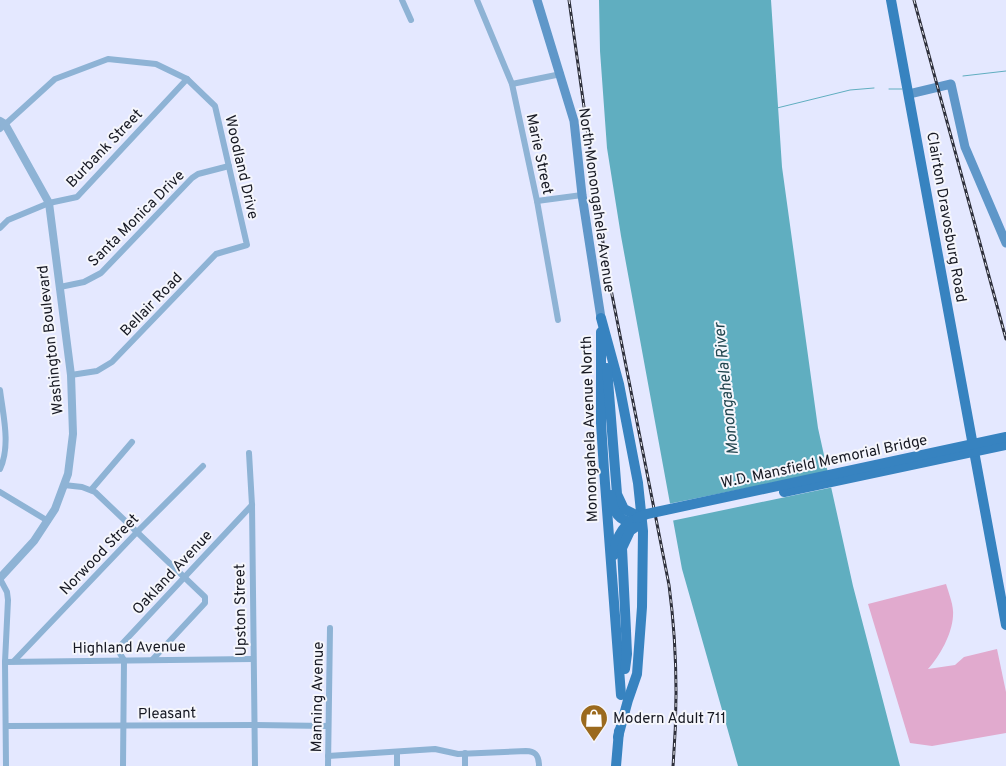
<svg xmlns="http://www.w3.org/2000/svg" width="1006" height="766" viewBox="0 0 1006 766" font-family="Overpass,sans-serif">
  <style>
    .green { fill: #e1aace }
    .water { fill: #60aec0 }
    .pier { fill: #e4e8ff }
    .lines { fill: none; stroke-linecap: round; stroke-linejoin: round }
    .stream { stroke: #60aec0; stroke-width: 1 }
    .minor { stroke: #8eb3d5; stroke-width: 6 }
    .tertiary { stroke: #8eb3d5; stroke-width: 8 }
    .secondary { stroke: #5f97c9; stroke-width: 9 }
    .primary { stroke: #3783c0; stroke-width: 10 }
    .rail-casing { stroke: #2e303c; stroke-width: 3 }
    .rail { stroke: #f5f6fc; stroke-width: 1; stroke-dasharray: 4; stroke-linecap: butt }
    .primary-bridge { stroke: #3783c0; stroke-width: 10 }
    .labels { text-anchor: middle; stroke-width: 4; stroke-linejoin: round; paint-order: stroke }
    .street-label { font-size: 15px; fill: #171923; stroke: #f5f6fc }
    .poi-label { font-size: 15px; fill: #171923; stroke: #f5f6fc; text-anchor: start }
    .water-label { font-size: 16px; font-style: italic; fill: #21454e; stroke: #f5f6fc }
  </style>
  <rect width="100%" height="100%" fill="#e4e8ff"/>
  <path class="green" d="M946 584C949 594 954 606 953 616 952 634 940 656 928 669L955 665 964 657 997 649 1006 692V733L932 746 910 743 868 604Z"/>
  <polygon class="water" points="599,0 771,0 782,167 818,428 853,586 900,766 738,766 682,569 621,236 607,148 600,51"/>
  <polygon class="pier" points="830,471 834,487 671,521 668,504"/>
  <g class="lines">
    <g class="stream">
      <polyline points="963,76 1006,71"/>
      <polyline points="889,89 902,89"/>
      <polyline points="777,108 850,90 874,88"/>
    </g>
    <g class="minor">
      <polyline points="402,0 411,20"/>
      <polyline points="477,0 512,84 537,201 558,320"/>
      <polyline points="512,84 561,74"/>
      <polyline points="0,129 55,79 108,59 156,64 187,79 215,106 247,245 216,254 112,362 97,371 71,375"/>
      <polyline points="537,201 582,195"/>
      <polyline points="0,228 8,220 49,203 77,197 187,79"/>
      <polyline points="60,287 84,282 101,273 192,178 198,174 229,166"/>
      <path d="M0 390C3 415 11 445 0 469"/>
      <polyline points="249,453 252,505 255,766"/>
      <polyline points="64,485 82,487 95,492 205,597 205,603 153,659"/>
      <polyline points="91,490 132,442"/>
      <polyline points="0,492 48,521"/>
      <polyline points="0,579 7,592 8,600 5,662 6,766"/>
      <polyline points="14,661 137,532 203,466"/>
      <polyline points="5,662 253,659"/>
      <polyline points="7,726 255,725 328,726"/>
      <polyline points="397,752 397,766"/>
      <path d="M328 756 435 749 458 754 526 751C536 751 539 756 539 766"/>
      <polyline points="123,766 124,660 119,652 121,645 252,505"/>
      <polyline points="328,766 330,628"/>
      <polyline points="465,766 465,753"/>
    </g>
    <polyline class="tertiary" points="0,121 5,124 49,203 71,375 73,434 68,474 55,509 34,541 0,578"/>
    <g class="secondary">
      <polyline points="537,0 574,121 582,195 601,318"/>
      <polyline points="909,94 951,84 965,147 1006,243"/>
    </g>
    <g class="primary">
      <polyline points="891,0 1006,625"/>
      <polyline points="601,318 619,384 638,483 643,531 642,607 637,674 628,700 618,737"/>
      <polyline points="601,332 601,423 604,470 621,695"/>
      <polyline points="607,368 617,494 624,509 636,515"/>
      <path d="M611 495C612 511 619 523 636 522"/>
      <path d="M614 555C615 541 621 527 634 520"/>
      <polyline points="625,669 627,654 626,631 622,548 630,531 637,526"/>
      <polyline points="616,766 619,731"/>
    </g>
    <g class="rail-casing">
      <g id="rail">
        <path d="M569 0 606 264 669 585C677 645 678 705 673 766"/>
        <polyline points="914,0 1006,339"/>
      </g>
    </g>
    <use href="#rail" class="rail"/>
    <g class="primary-bridge">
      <polyline points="784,492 1006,445"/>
      <polyline points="637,518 647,514 1006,437"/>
    </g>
  </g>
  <defs>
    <g id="shop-pin" transform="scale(1.4375)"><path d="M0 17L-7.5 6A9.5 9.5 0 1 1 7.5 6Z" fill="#9b6a1e" stroke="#f5f6fc"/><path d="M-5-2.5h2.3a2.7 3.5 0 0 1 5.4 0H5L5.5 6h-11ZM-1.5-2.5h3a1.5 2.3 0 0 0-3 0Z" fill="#fff"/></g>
  </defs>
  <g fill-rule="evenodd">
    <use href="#shop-pin" x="594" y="718"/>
  </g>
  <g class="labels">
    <g class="street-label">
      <text transform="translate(104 148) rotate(-46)" y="5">Burbank Street</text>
      <text transform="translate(540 154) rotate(78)" y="5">Marie Street</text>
      <text transform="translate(242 167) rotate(77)" y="5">Woodland Drive</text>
      <text transform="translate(597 200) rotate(82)" y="5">North Monongahela Avenue</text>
      <text transform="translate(947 217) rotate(80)" y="5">Clairton Dravosburg Road</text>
      <text transform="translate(136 218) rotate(-45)" y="5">Santa Monica Drive</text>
      <text transform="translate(151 304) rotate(-46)" y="5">Bellair Road</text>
      <text transform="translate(50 340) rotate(-96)" y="5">Washington Boulevard</text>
      <text transform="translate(589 429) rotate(-92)" y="5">Monongahela Avenue North</text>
      <text transform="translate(824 461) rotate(-12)" y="5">W.D. Mansfield Memorial Bridge</text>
      <text transform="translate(99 554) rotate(-46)" y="5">Norwood Street</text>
      <text transform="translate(172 572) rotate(-47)" y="5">Oakland Avenue</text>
      <text transform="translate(240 610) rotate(-91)" y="5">Upston Street</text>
      <text transform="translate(129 647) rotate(-1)" y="5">Highland Avenue</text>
      <text transform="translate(317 697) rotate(-89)" y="5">Manning Avenue</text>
      <text transform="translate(167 713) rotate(-1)" y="5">Pleasant</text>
    </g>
    <g class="poi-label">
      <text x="613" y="723">Modern Adult 711</text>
    </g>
    <g class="water-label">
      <text transform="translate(725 389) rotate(-96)" y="6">Monongahela River</text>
    </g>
  </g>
</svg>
